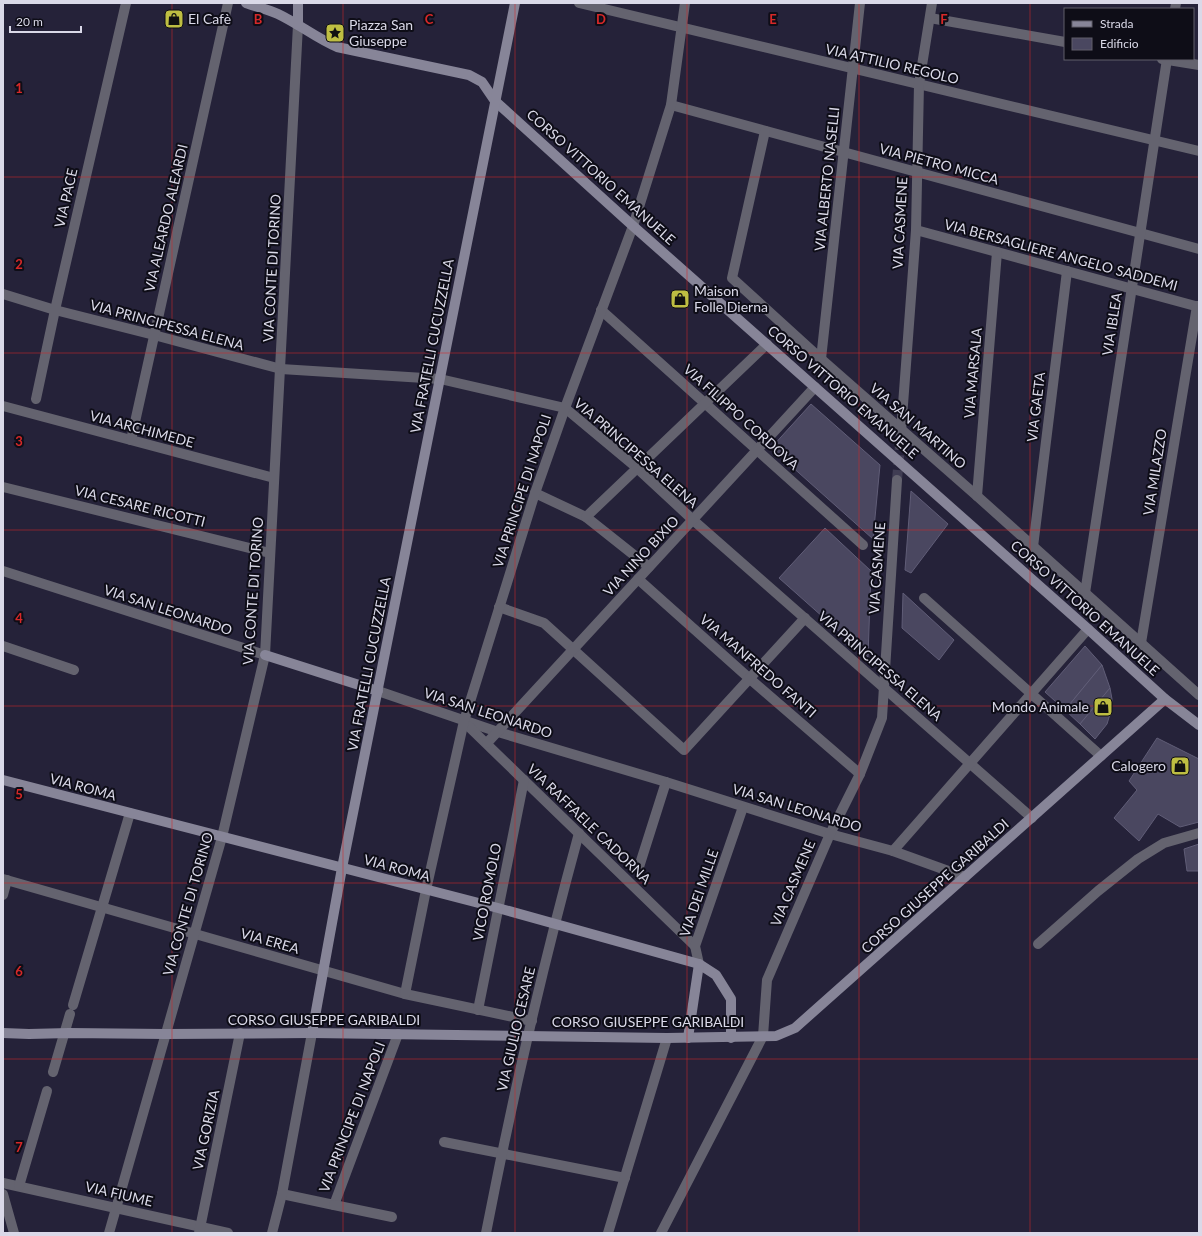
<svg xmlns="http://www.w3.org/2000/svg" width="1202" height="1236" viewBox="0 0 1202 1236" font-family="Lato,sans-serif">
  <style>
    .building { fill: #4a4760; stroke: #605d77 }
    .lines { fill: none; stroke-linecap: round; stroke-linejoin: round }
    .street-tunnel { stroke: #403d53; stroke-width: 10; stroke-dasharray: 10 5; stroke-linecap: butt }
    .street { stroke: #64636f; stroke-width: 10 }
    .secondary { stroke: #878598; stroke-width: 10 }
    .grid { fill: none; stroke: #d62828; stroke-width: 1; stroke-opacity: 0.55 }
    .labels { text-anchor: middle; stroke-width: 4; stroke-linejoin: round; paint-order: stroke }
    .poi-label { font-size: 14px; fill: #dad9e8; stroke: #0e0d17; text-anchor: start }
    .street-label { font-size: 14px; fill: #dad9e8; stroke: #0e0d17 }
    .grid-label { font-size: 13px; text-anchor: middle; font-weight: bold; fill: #d62828; stroke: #0e0d17; stroke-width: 4; stroke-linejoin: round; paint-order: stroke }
  </style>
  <rect width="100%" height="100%" fill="#252239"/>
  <g class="building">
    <polygon points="811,404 880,465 873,539 771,448"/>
    <polygon points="911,491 948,524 911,573 905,570"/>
    <polygon points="825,528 871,571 868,657 779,578"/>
    <polygon points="903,593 954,640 939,660 902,628"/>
    <polygon points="1085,646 1102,665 1065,710 1045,692"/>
    <polygon points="1102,665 1110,688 1080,724 1065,710"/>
    <polygon points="1110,688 1112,699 1110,714 1107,724 1095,739 1080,724"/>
    <polygon points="1157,738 1199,759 1199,822 1180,827 1158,814 1139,841 1114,818 1137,790 1129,781"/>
    <polygon points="1199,844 1199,871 1187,871 1184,849"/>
  </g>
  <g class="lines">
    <polyline class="street-tunnel" points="897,480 900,445"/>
    <g class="street">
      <polyline points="579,3 1199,151"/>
      <polyline points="1175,9 1176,3"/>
      <polyline points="930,18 1065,42"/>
      <polyline points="1162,59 1199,65"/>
      <polyline points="671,105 1199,249"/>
      <polyline points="765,131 732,278 821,359 977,496 1199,695"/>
      <polyline points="916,230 1199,307"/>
      <polyline points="3,294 55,310 154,335 281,369 440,379 565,408 637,468 693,520 1032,818"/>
      <polyline points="601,310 863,545"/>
      <polyline points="821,359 860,3"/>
      <polyline points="36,399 55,310 126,3"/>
      <polyline points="3,406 274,478"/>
      <polyline points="131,440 228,3"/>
      <polyline points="900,445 916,230 919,84 932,3"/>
      <polyline points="3,487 270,553"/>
      <polyline points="535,493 586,517 649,567"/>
      <polyline points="977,496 997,252"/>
      <polyline points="586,517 767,344"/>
      <polyline points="1033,547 1067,271"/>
      <polyline points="3,571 265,655"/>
      <polyline points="638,579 750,679 860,774"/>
      <polyline points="1085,593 1167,59"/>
      <polyline points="924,598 1101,756"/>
      <polyline points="499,607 544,623 684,750 805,618"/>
      <polyline points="1141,643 1197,306"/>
      <polyline points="3,646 74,670"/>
      <polyline points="378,691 498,732 666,782 830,834 893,851 965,877"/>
      <polyline points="465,723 695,946"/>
      <polyline points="487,743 815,387"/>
      <polyline points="893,851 1088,629"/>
      <polyline points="639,867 666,782"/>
      <polyline points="3,879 405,994 532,1021"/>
      <polyline points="3,895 7,880"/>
      <polyline points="1038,944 1098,891 1138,859 1164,843 1199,833"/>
      <polyline points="699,964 695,946 743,807"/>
      <polyline points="405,994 426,890 464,721 535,493 565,408 633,226 671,105 685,3"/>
      <polyline points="73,1005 130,813"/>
      <polyline points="478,1010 524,780"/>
      <polyline points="53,1072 70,1014"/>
      <polyline points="444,1142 625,1178"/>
      <polyline points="3,1183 228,1233"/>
      <polyline points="19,1186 47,1091"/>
      <polyline points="3,1194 14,1233"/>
      <polyline points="282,1194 334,1205 398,1034"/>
      <polyline points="334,1205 392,1217"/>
      <polyline points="109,1233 222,837 265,655 298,25"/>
      <polyline points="199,1233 240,1033"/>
      <polyline points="272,1233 282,1194 312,1033"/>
      <path d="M486 1233C512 1099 543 965 579 833"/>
      <polyline points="608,1233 667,1038"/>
      <polyline points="661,1233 763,1036 767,980 830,834 860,774 882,718 897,480"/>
    </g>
    <g class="secondary">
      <path d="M246 3C256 7 268 9 278 14 299 24 316 38 337 47L469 75 482 82 495 101 633 226 1088 629 1165 699 1199 725"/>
      <polyline points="298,25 298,3"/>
      <polyline points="265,655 378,691"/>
      <polyline points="3,780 498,908 699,964 716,975 731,999 731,1038"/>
      <polyline points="3,1033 29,1034 69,1033 165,1034 312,1033 667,1038 776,1036 795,1028 1165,699"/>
      <polyline points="312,1033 342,868 515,3"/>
      <polyline points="688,1038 699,964"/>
    </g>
  </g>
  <path class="grid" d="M172 3V1233M343 3V1233M515 3V1233M687 3V1233M859 3V1233M1030 3V1233M3 177H1199M3 353H1199M3 530H1199M3 706H1199M3 883H1199M3 1059H1199"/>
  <defs>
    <g id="shop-square" transform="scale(1)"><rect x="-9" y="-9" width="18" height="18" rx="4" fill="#bebe42" stroke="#0e0d17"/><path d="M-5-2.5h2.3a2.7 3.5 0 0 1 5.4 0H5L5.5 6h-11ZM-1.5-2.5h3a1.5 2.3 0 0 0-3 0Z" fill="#111"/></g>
    <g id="sight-square" transform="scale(1)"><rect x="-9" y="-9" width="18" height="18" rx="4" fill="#bebe42" stroke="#0e0d17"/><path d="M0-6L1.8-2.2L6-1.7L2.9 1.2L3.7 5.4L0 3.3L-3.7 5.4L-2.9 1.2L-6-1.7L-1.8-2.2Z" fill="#111"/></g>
  </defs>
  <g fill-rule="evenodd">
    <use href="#shop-square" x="174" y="19"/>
    <use href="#sight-square" x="335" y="33"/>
    <use href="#shop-square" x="680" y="299"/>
    <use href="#shop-square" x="1103" y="707"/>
    <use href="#shop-square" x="1180" y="766"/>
  </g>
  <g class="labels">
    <g class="poi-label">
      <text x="188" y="24">El Cafè</text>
      <text x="349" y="30">Piazza San<tspan x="349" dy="16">Giuseppe</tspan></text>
      <text x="694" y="296">Maison<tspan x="694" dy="16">Folle Dierna</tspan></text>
      <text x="1089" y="712" text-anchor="end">Mondo Animale</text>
      <text x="1166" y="771" text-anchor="end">Calogero</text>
    </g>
    <g class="street-label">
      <text transform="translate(892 64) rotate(13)" y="5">VIA ATTILIO REGOLO</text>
      <text transform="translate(939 164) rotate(15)" y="5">VIA PIETRO MICCA</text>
      <text transform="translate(601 177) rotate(42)" y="5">CORSO VITTORIO EMANUELE</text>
      <text transform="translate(827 179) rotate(-84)" y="5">VIA ALBERTO NASELLI</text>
      <text transform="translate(66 198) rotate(-77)" y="5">VIA PACE</text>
      <text transform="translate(166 218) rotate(-77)" y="5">VIA ALEARDO ALEARDI</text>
      <text transform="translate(900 223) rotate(-87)" y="5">VIA CASMENE</text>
      <text transform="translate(1061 255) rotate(15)" y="5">VIA BERSAGLIERE ANGELO SADDEMI</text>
      <text transform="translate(272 268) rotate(-87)" y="5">VIA CONTE DI TORINO</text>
      <text transform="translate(1112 324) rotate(-81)" y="5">VIA IBLEA</text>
      <text transform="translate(167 325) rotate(15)" y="5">VIA PRINCIPESSA ELENA</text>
      <text transform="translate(432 346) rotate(-79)" y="5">VIA FRATELLI CUCUZZELLA</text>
      <text transform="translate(973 373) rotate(-85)" y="5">VIA MARSALA</text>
      <text transform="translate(843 392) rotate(41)" y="5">CORSO VITTORIO EMANUELE</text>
      <text transform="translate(1036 407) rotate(-83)" y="5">VIA GAETA</text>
      <text transform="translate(741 417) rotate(42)" y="5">VIA FILIPPO CORDOVA</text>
      <text transform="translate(918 426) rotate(41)" y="5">VIA SAN MARTINO</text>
      <text transform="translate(142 429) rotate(15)" y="5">VIA ARCHIMEDE</text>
      <text transform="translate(636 453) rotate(41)" y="5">VIA PRINCIPESSA ELENA</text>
      <text transform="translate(1155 472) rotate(-81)" y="5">VIA MILAZZO</text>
      <text transform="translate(522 491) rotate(-72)" y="5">VIA PRINCIPE DI NAPOLI</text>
      <text transform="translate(140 506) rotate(14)" y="5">VIA CESARE RICOTTI</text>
      <text transform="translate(641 556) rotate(-47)" y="5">VIA NINO BIXIO</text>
      <text transform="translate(877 568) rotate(-86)" y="5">VIA CASMENE</text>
      <text transform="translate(253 591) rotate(-86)" y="5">VIA CONTE DI TORINO</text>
      <text transform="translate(1085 608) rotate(42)" y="5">CORSO VITTORIO EMANUELE</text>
      <text transform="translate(168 610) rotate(18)" y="5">VIA SAN LEONARDO</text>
      <text transform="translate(369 664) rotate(-79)" y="5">VIA FRATELLI CUCUZZELLA</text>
      <text transform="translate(758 666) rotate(41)" y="5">VIA MANFREDO FANTI</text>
      <text transform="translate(880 666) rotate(41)" y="5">VIA PRINCIPESSA ELENA</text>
      <text transform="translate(488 713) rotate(18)" y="5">VIA SAN LEONARDO</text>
      <text transform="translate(83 787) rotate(15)" y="5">VIA ROMA</text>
      <text transform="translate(797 808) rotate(17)" y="5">VIA SAN LEONARDO</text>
      <text transform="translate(589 824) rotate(44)" y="5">VIA RAFFAELE CADORNA</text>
      <text transform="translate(397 868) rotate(15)" y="5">VIA ROMA</text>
      <text transform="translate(793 883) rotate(-67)" y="5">VIA CASMENE</text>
      <text transform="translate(935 886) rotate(-42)" y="5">CORSO GIUSEPPE GARIBALDI</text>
      <text transform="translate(487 892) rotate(-79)" y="5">VICO ROMOLO</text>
      <text transform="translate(699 893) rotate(-71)" y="5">VIA DEI MILLE</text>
      <text transform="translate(188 904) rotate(-74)" y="5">VIA CONTE DI TORINO</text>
      <text transform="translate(270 941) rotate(16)" y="5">VIA EREA</text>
      <text x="324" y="1025">CORSO GIUSEPPE GARIBALDI</text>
      <text x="648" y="1027">CORSO GIUSEPPE GARIBALDI</text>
      <text transform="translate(516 1029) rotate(-77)" y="5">VIA GIULIO CESARE</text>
      <text transform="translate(352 1117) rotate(-69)" y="5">VIA PRINCIPE DI NAPOLI</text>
      <text transform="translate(206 1130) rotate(-78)" y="5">VIA GORIZIA</text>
      <text transform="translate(119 1194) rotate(13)" y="5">VIA FIUME</text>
    </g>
  </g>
  <g class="grid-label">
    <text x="258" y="24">B</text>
    <text x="429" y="24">C</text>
    <text x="601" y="24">D</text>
    <text x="773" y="24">E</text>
    <text x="944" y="24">F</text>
    <text x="19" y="93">1</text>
    <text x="19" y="269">2</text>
    <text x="19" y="446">3</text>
    <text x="19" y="623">4</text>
    <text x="19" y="799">5</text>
    <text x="19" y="976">6</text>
    <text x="19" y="1152">7</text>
  </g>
  <rect width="1202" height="1236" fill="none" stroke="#dad9e8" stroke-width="8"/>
  <rect x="1064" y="8" width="130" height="52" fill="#0e0d17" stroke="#605f6b"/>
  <rect x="1072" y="21" width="20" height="6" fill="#878598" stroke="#605f6b"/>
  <text x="1100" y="28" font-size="12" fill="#dad9e8">Strada</text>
  <rect x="1072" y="38" width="20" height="12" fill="#4a4760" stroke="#605f6b"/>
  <text x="1100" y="48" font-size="12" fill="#dad9e8">Edificio</text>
  <path d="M10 26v6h71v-6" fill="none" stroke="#dad9e8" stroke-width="2"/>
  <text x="16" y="26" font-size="12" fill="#dad9e8" stroke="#0e0d17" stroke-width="3" paint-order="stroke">20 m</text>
</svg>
